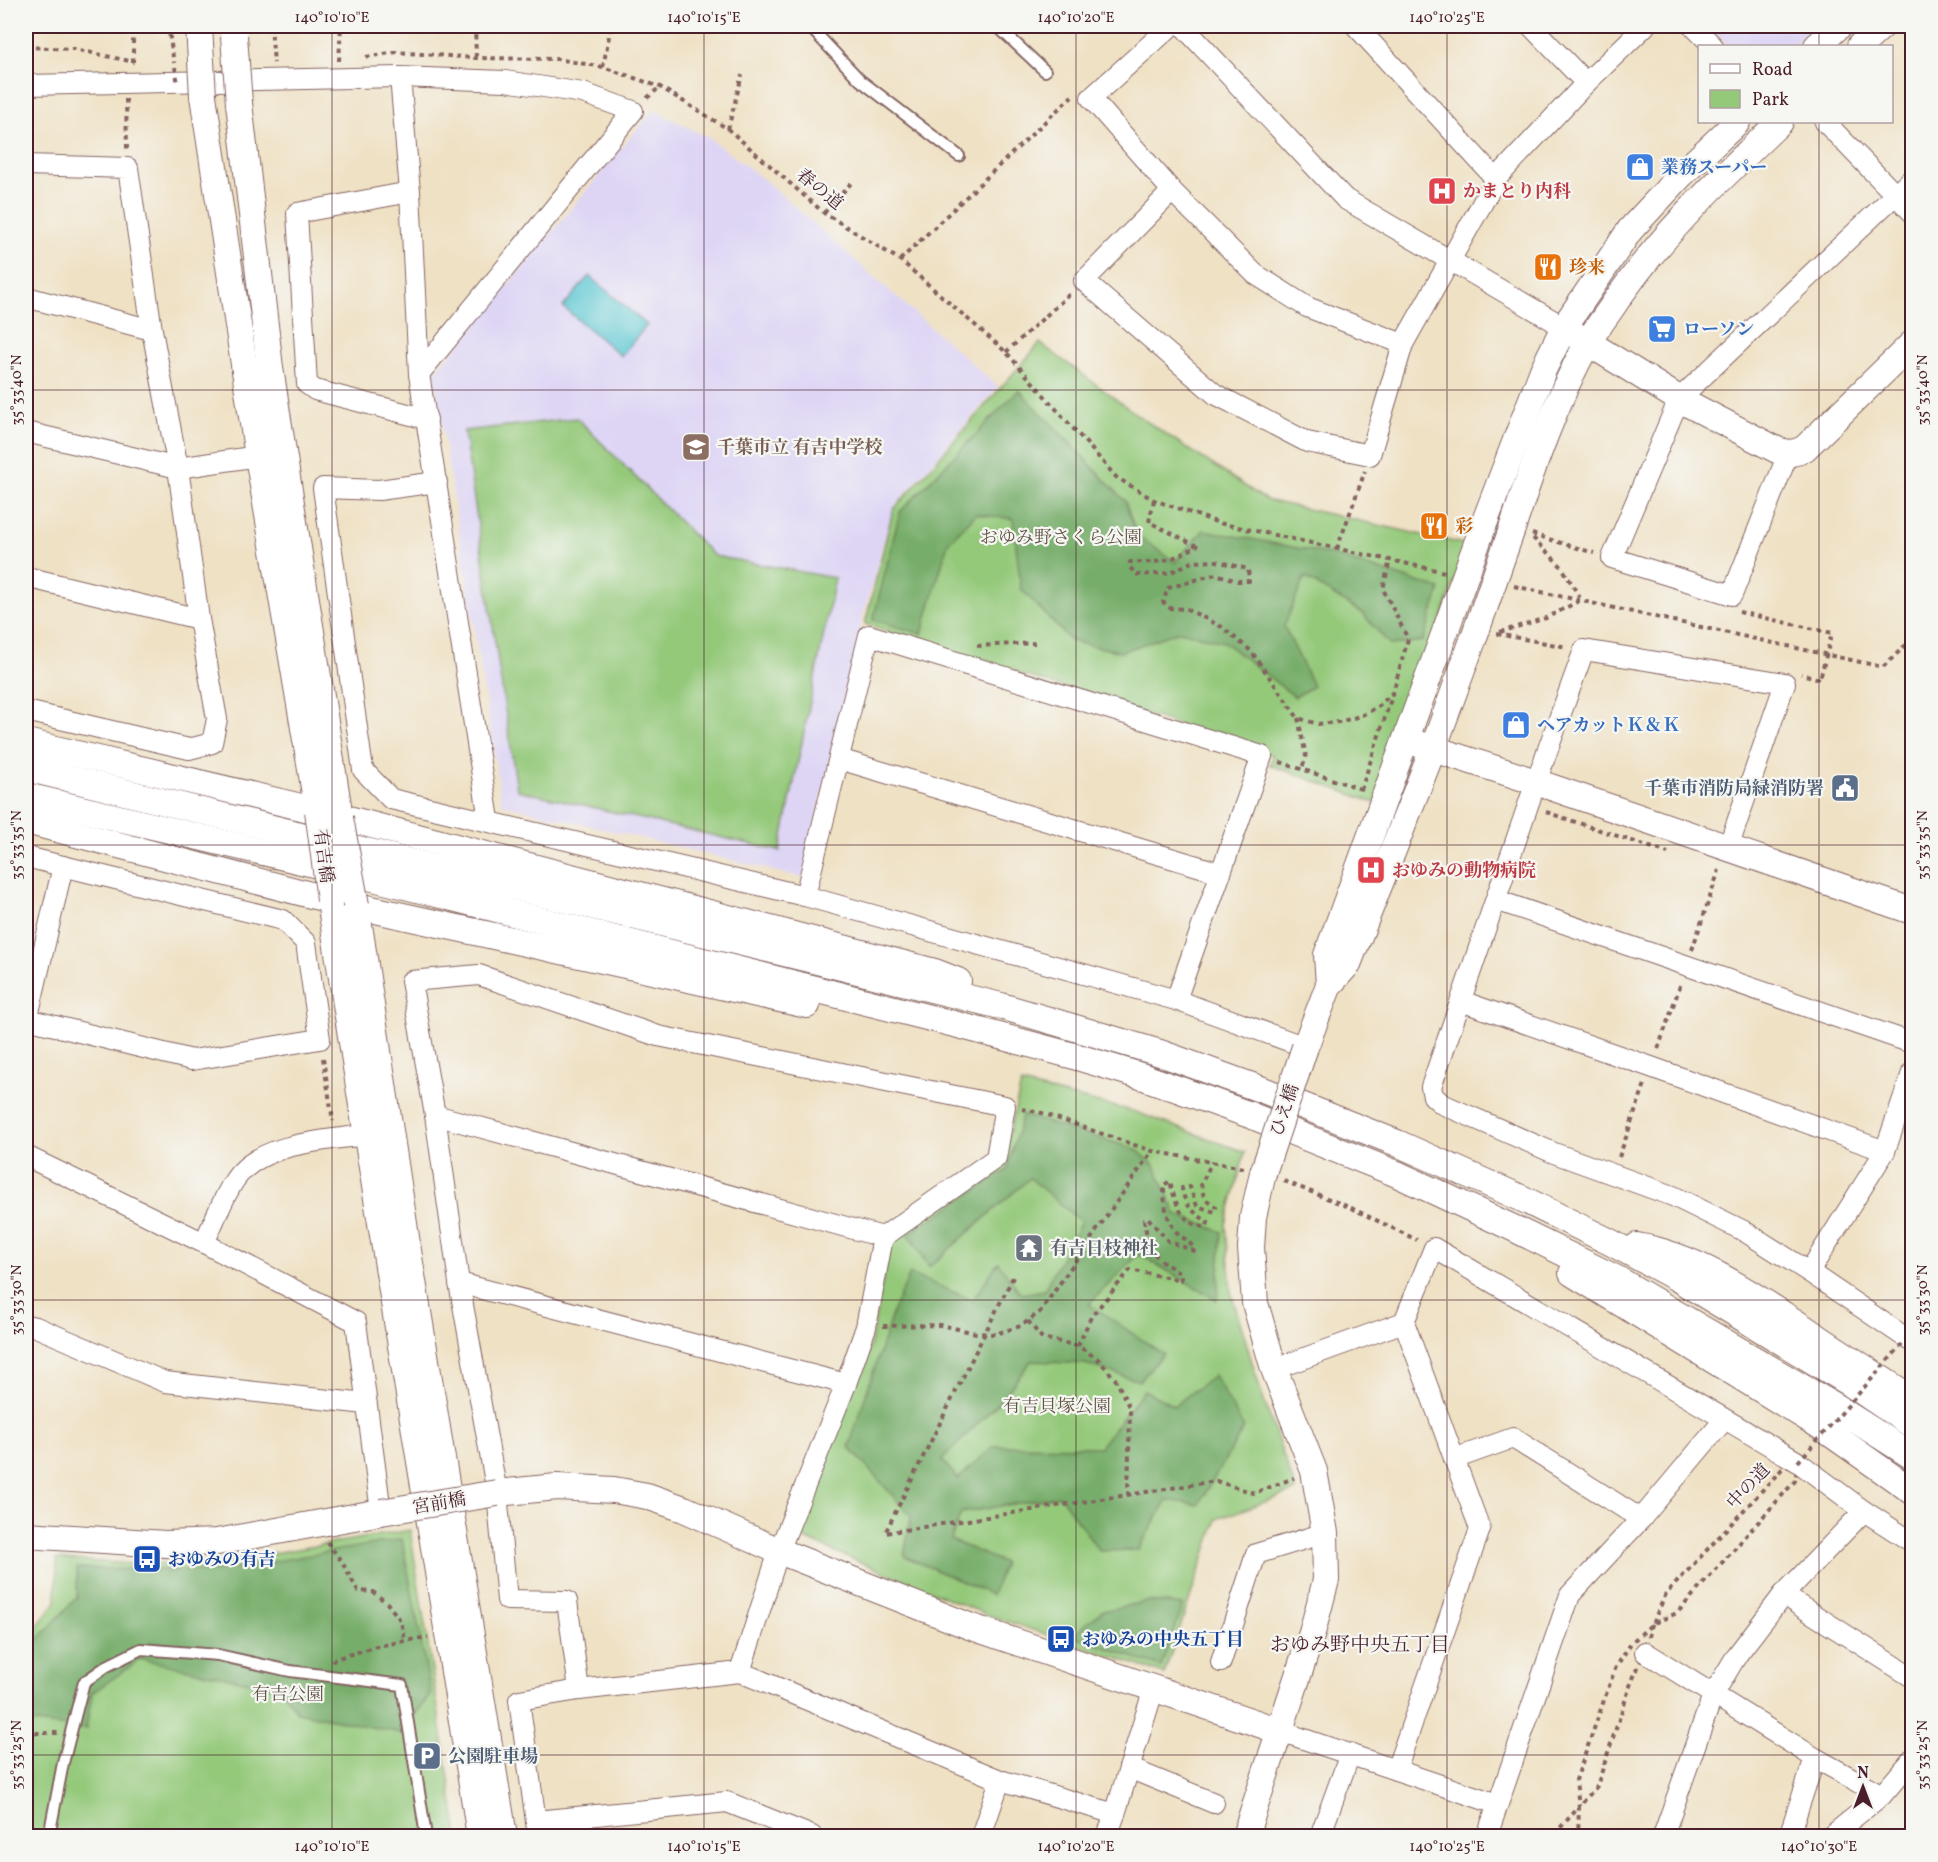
<svg xmlns="http://www.w3.org/2000/svg" width="1938" height="1862" viewBox="0 0 1938 1862" font-family="Vollkorn,'Noto Serif JP',serif">
  <style>
    .built { fill: #ded5f5 }
    .green { fill: #94c97a; stroke: #6f7452; stroke-width: 1.5 }
    .forest { fill: #77ad6a; stroke: #60664a; stroke-width: 1.5 }
    .water { fill: #5dc9d4; stroke: #547480; stroke-width: 1.5 }
    .lines { fill: none; stroke-linecap: round; stroke-linejoin: round }
    .service-casing { stroke: #846361; stroke-width: 14 }
    .minor-casing { stroke: #846361; stroke-width: 22 }
    .tertiary-casing { stroke: #846361; stroke-width: 28 }
    .path { stroke: #846361; stroke-width: 4; stroke-dasharray: 4.5 4.5; stroke-linecap: butt }
    .service { stroke: #fff; stroke-width: 10 }
    .minor { stroke: #fff; stroke-width: 20 }
    .tertiary { stroke: #fff; stroke-width: 26 }
    .tertiary-bridge-casing { stroke: #846361; stroke-width: 28; stroke-linecap: butt }
    .path-bridge { stroke: #846361; stroke-width: 4; stroke-dasharray: 4.5 4.5; stroke-linecap: butt }
    .tertiary-bridge { stroke: #fff; stroke-width: 26 }
    .ticks { fill: none; stroke: #4a1f2b; stroke-width: 1.5; stroke-opacity: 0.45 }
    .labels { text-anchor: middle; stroke-width: 4.5; stroke-linejoin: round; paint-order: stroke }
    .shop-label { font-size: 18px; font-weight: bold; fill: #366cbe; stroke: #f6f6f2; text-anchor: start }
    .street-label { font-size: 18px; fill: #4a1f2b; stroke: #f6f6f2 }
    .health-label { font-size: 18px; font-weight: bold; fill: #be3a42; stroke: #f6f6f2; text-anchor: start }
    .food-label { font-size: 18px; font-weight: bold; fill: #c56008; stroke: #f6f6f2; text-anchor: start }
    .education-label { font-size: 18px; font-weight: bold; fill: #785e54; stroke: #f6f6f2; text-anchor: start }
    .park-label { font-size: 18px; fill: #605243; stroke: #f6f6f2 }
    .service-label { font-size: 18px; font-weight: bold; fill: #4e5e75; stroke: #f6f6f2; text-anchor: end }
    .worship-label { font-size: 18px; font-weight: bold; fill: #5b616d; stroke: #f6f6f2; text-anchor: start }
    .transit-label { font-size: 18px; font-weight: bold; fill: #164399; stroke: #f6f6f2; text-anchor: start }
    .neighbourhood-label { font-size: 20px; fill: #4a1f2b; stroke: #f6f6f2 }
    .neatline { fill: none; stroke: #4a1f2b; stroke-width: 2 }
    .ticks-label { font-size: 15px; text-anchor: middle; fill: #4a1f2b }
  </style>
  <rect width="100%" height="100%" fill="#f6f6f2"/>
  <filter id="ink" filterUnits="userSpaceOnUse"><feTurbulence type="fractalNoise" baseFrequency=".0167" numOctaves="2"/><feDisplacementMap in="SourceGraphic" scale="12" xChannelSelector="R" yChannelSelector="G"/><feConvolveMatrix kernelMatrix="1 2 1 2 8 2 1 2 1" color-interpolation-filters="sRGB"/></filter>
  <filter id="wash" filterUnits="userSpaceOnUse"><feTurbulence type="fractalNoise" baseFrequency=".008" numOctaves="4" result="noise"/><feDisplacementMap in="SourceGraphic" scale="24" xChannelSelector="R" yChannelSelector="G"/><feGaussianBlur stdDeviation="1.35" result="paint"/><feColorMatrix in="noise" values="0 0 0 0 0 0 0 0 0 0 0 0 0 0 0 0 0 1.4 0 .05"/><feComposite in="paint" operator="in"/></filter>
  <g filter="url(#wash)">
    <rect width="100%" height="100%" fill="#efe1c4"/>
    <g class="built">
      <polygon points="1708,26 1814,26 1792,46 1729,46"/>
      <polygon points="653,110 709,138 766,181 998,387 893,508 861,623 803,878 502,804 434,374"/>
    </g>
    <g class="green">
      <polygon points="1040,343 1143,419 1266,500 1468,545 1375,803 1270,765 1273,755 865,624 893,510"/>
      <polygon points="577,418 714,556 835,578 780,851 517,790 464,431"/>
      <polygon points="1021,1084 1133,1111 1245,1152 1226,1224 1231,1292 1262,1395 1296,1491 1217,1519 1164,1674 985,1614 798,1536 870,1346 892,1235 1002,1164"/>
      <polygon points="410,1530 458,1836 26,1836 26,1640 56,1602 57,1559 132,1564 214,1563"/>
    </g>
    <g class="forest">
      <polygon points="1019,390 1125,501 1137,535 1175,562 1204,530 1329,554 1440,589 1423,641 1390,645 1362,613 1305,577 1284,626 1313,686 1295,697 1224,642 1180,631 1121,652 1071,641 1021,589 1013,519 976,514 948,543 922,634 873,620 900,512"/>
      <polygon points="1022,1115 1136,1149 1155,1166 1176,1214 1222,1232 1217,1300 1139,1254 1089,1304 1163,1354 1139,1381 1085,1364 1031,1361 1002,1399 942,1460 958,1479 994,1446 1100,1447 1144,1390 1174,1406 1214,1375 1244,1428 1198,1505 1167,1500 1138,1550 1099,1551 1060,1496 961,1513 951,1540 1004,1563 992,1595 904,1556 911,1516 849,1447 894,1308 910,1274 973,1300 998,1262 1021,1294 1044,1290 1081,1222 1030,1178 929,1267 908,1234 1007,1170"/>
      <polygon points="402,1539 431,1694 401,1733 297,1712 281,1689 141,1659 92,1693 86,1729 26,1722 26,1653 77,1597 77,1568 219,1571"/>
      <polygon points="1150,1601 1183,1605 1161,1667 1072,1636 1102,1611"/>
    </g>
    <polygon class="water" points="589,276 647,325 621,356 563,307"/>
  </g>
  <g filter="url(#ink)">
    <g class="lines">
      <g class="service-casing">
        <g id="service">
          <polyline points="809,26 860,80 959,156"/>
          <polyline points="997,26 1045,71"/>
          <polyline points="50,1831 63,1763 84,1682 107,1666 141,1649 218,1655 290,1671 402,1685 426,1836"/>
        </g>
      </g>
      <g class="minor-casing">
        <g id="minor">
          <polyline points="1171,26 1091,98 1172,191 1255,274 1307,307 1403,344"/>
          <polyline points="1183,26 1345,199 1564,327"/>
          <polyline points="1356,26 1496,179"/>
          <polyline points="1531,26 1586,83"/>
          <polyline points="1693,26 1713,46"/>
          <polyline points="400,77 410,192 419,374 489,820"/>
          <polyline points="26,85 400,77 505,81 583,93 633,111 419,374"/>
          <polyline points="1825,122 1912,212"/>
          <polyline points="26,165 128,168 152,330 178,468 199,619 217,719 212,743 189,749 26,711"/>
          <polyline points="1172,191 1084,281 1215,394 1307,442 1370,455 1403,344 1496,179 1586,83 1645,26"/>
          <polyline points="410,192 297,213 307,384 315,390 427,419"/>
          <polyline points="26,297 152,330"/>
          <polyline points="26,432 178,468 258,456"/>
          <polyline points="1788,454 1732,595 1612,558 1679,399 1912,179"/>
          <polyline points="437,482 379,490 323,488 363,770 391,799 805,896 1176,1000 1305,1047"/>
          <polyline points="26,577 199,619"/>
          <polyline points="839,759 1221,873"/>
          <polyline points="1728,848 1785,683 1584,650 1536,782 1431,1087 1433,1096 1442,1104 1554,1153 1673,1196 1744,1231 1809,1272 1885,1151 1912,1073"/>
          <polyline points="26,857 283,920 306,943 320,1039 192,1060 27,1019"/>
          <polyline points="805,896 869,635 1262,756 1176,1000"/>
          <polyline points="1496,900 1912,1043"/>
          <polyline points="1461,1001 1651,1067 1885,1151"/>
          <polyline points="26,1025 63,866"/>
          <polyline points="435,1115 883,1237"/>
          <polyline points="26,1156 204,1243 356,1322 381,1512"/>
          <path d="M204 1243C214 1222 222 1200 234 1181 259 1142 324 1141 365 1135"/>
          <polyline points="1809,1272 1912,1342"/>
          <polyline points="459,1283 846,1384"/>
          <polyline points="26,1325 36,1327 165,1382 366,1404"/>
          <polyline points="1274,1369 1404,1322 1434,1248 1798,1462 1864,1511 1912,1542"/>
          <polyline points="1454,1459 1513,1438 1641,1519"/>
          <polyline points="1783,1595 1912,1677"/>
          <polyline points="1645,1652 1815,1758 1882,1795"/>
          <polyline points="1221,1662 1256,1554 1325,1533"/>
          <polyline points="579,1690 567,1601 507,1600 497,1493 459,1283 435,1115 411,981 479,975 658,1036 1005,1106 996,1158 883,1237 866,1327 846,1384 779,1551 740,1672"/>
          <polyline points="1280,1731 1497,1804"/>
          <polyline points="1129,1768 1214,1803"/>
          <polyline points="1396,1770 1480,1529 1404,1322"/>
          <polyline points="1115,1814 1154,1688"/>
          <polyline points="536,1821 727,1802 812,1836"/>
          <polyline points="538,1836 519,1700 579,1690 740,1672 1000,1780 1115,1814 1107,1836"/>
          <polyline points="981,1836 1000,1780"/>
          <polyline points="1320,1836 1350,1754"/>
          <polyline points="1487,1836 1570,1595 1641,1519 1724,1420"/>
          <polyline points="1663,1836 1713,1695 1737,1655 1783,1595 1864,1511"/>
          <polyline points="1789,1836 1815,1758"/>
          <polyline points="1831,1836 1882,1795 1912,1760"/>
        </g>
      </g>
      <g class="tertiary-casing">
        <g id="tertiary">
          <polyline points="1817,46 1839,26"/>
          <polyline points="1860,46 1882,26"/>
          <polyline points="203,96 258,456 318,811"/>
          <polyline points="239,103 270,368 340,818"/>
          <path d="M1574 334 1679 399 1777 450C1788 454 1795 454 1805 448L1912 344"/>
          <polyline points="1485,521 1543,370 1564,327 1630,230 1681,175 1737,122"/>
          <path d="M1512 529C1533 466 1555 402 1587 344 1594 332 1602 321 1610 310 1658 237 1717 182 1780 122"/>
          <polyline points="1406,740 1536,782 1912,911"/>
          <polyline points="26,742 318,811 935,972 958,981"/>
          <polyline points="26,768 1001,1006 1160,1053 1263,1090 1397,1143 1521,1198 1610,1242 1677,1278 1848,1382 1912,1425"/>
          <polyline points="26,796 377,879 958,1025 1074,1056 1144,1077 1250,1115 1397,1174 1513,1228 1617,1279 1834,1406 1912,1456"/>
          <polyline points="26,821 330,900 807,1005"/>
          <path d="M330 900C377 1212 432 1524 480 1836"/>
          <polyline points="356,905 409,1257 504,1836"/>
          <polyline points="1329,985 1327,955 1446,629"/>
          <polyline points="1305,1047 1329,985 1348,964 1433,749 1473,640"/>
          <path d="M1637 1246C1697 1256 1750 1293 1801 1326 1838 1351 1875 1375 1912 1399"/>
          <polyline points="1572,1273 1817,1424 1912,1491"/>
          <polyline points="497,1493 557,1487 614,1490 647,1496 684,1509 779,1551 969,1626 1280,1731"/>
          <polyline points="26,1535 166,1544 217,1542 381,1512"/>
          <polyline points="1245,1836 1312,1633 1326,1580 1325,1533 1314,1471 1274,1369 1255,1303 1251,1248 1253,1217 1263,1173"/>
        </g>
      </g>
      <g class="path">
        <polyline points="168,26 174,63"/>
        <polyline points="271,26 274,63"/>
        <polyline points="475,26 476,58"/>
        <polyline points="26,47 74,49 134,62"/>
        <polyline points="366,57 395,52 476,58 557,59 603,67 660,87 728,129 824,213 900,260 1006,352 1116,477 1154,500 1219,523 1445,572"/>
        <polyline points="339,61 341,26"/>
        <polyline points="133,62 133,26"/>
        <polyline points="603,67 611,26"/>
        <polyline points="647,98 660,87"/>
        <polyline points="126,99 127,149"/>
        <polyline points="728,129 742,75"/>
        <polyline points="824,213 853,181"/>
        <polyline points="900,260 1072,96"/>
        <polyline points="1006,352 1072,292"/>
        <path d="M1154 500 1149 522 1197 546C1168 562 1162 563 1130 562L1129 567 1138 575 1169 573 1192 562 1217 561 1248 569 1249 581H1237L1216 574 1168 588 1163 602 1170 608 1187 609 1222 627 1251 651 1298 718 1318 724 1339 722 1360 716 1378 707 1393 692 1408 639 1383 589 1390 560"/>
        <polyline points="1532,534 1594,553"/>
        <polyline points="1337,549 1365,471"/>
        <polyline points="1514,586 1883,667 1912,639"/>
        <polyline points="1739,612 1832,633 1820,679 1801,674"/>
        <polyline points="1500,632 1546,618 1581,600 1562,567 1531,536"/>
        <polyline points="1497,634 1567,647"/>
        <polyline points="977,646 1035,643"/>
        <polyline points="1298,718 1306,756 1302,769"/>
        <polyline points="1280,762 1364,790"/>
        <polyline points="1361,790 1393,693"/>
        <polyline points="1546,812 1668,853"/>
        <polyline points="1692,950 1719,870"/>
        <polyline points="1658,1049 1681,983"/>
        <polyline points="323,1058 333,1121"/>
        <polyline points="1022,1109 1042,1113 1152,1151 1243,1168"/>
        <polyline points="1619,1157 1645,1084"/>
        <polyline points="1284,1181 1349,1207 1417,1240"/>
        <polyline points="1013,1277 885,1533 1216,1481 1254,1493 1294,1478"/>
        <polyline points="1028,1321 1042,1338 1078,1346 1098,1359 1116,1380 1130,1409 1128,1495"/>
        <polyline points="883,1326 940,1325 976,1333 995,1334 1021,1326 1040,1312 1152,1151"/>
        <path d="M1078 1346 1091 1317 1130 1270 1181 1280V1274C1152 1255 1150 1255 1144 1220L1148 1218 1168 1241 1194 1251C1191 1239 1181 1239 1175 1230 1165 1216 1164 1201 1164 1185L1170 1181C1175 1202 1182 1227 1207 1227L1208 1222C1194 1213 1184 1205 1182 1188L1190 1187 1197 1206 1215 1212 1216 1207 1204 1198 1201 1184 1212 1162"/>
        <polygon points="1798,1462 1795,1481 1677,1613 1652,1624 1666,1594 1782,1469"/>
        <polyline points="327,1542 342,1562 358,1591 373,1592 387,1603 401,1621 405,1641"/>
        <polygon points="1652,1624 1645,1652 1631,1683 1597,1786 1579,1807 1576,1780 1615,1669 1631,1643"/>
        <polyline points="332,1662 335,1659 377,1646 428,1637"/>
        <polyline points="26,1733 58,1733"/>
        <polyline points="26,1831 37,1831"/>
        <polyline points="1557,1836 1560,1828 1579,1807 1578,1836"/>
      </g>
      <use href="#service" class="service"/>
      <use href="#minor" class="minor"/>
      <use href="#tertiary" class="tertiary"/>
      <g class="tertiary-bridge-casing">
        <g id="tertiary-bridge">
          <polyline points="199,26 203,96"/>
          <polyline points="234,36 239,103"/>
          <polyline points="1446,629 1485,521"/>
          <polyline points="1473,640 1512,529"/>
          <polyline points="318,811 330,900"/>
          <polyline points="340,818 356,905"/>
          <polyline points="1263,1173 1305,1047"/>
          <polyline points="381,1512 497,1493"/>
        </g>
      </g>
      <g class="path-bridge">
        <polyline points="175,67 178,84"/>
        <polyline points="1798,1462 1907,1339"/>
      </g>
      <use href="#tertiary-bridge" class="tertiary-bridge"/>
    </g>
  </g>
  <path class="ticks" d="M332 26V1836M704 26V1836M1076 26V1836M1447 26V1836M1819 26V46M1819 122V1836M26 390H1912M26 845H1912M26 1300H1912M26 1755H1912"/>
  <defs>
    <g id="shop-square" transform="scale(1.5)"><rect x="-9" y="-9" width="18" height="18" rx="4" fill="#3f7fe0" stroke="#f6f6f2"/><path d="M-5-2.5h2.3a2.7 3.5 0 0 1 5.4 0H5L5.5 6h-11ZM-1.5-2.5h3a1.5 2.3 0 0 0-3 0Z" fill="#fff"/></g>
    <g id="hospital-square" transform="scale(1.5)"><rect x="-9" y="-9" width="18" height="18" rx="4" fill="#e0444e" stroke="#f6f6f2"/><path d="M-5-5h3v3.5h4V-5h3V5h-3V1.5h-4V5h-3Z" fill="#fff"/></g>
    <g id="restaurant-square" transform="scale(1.5)"><rect x="-9" y="-9" width="18" height="18" rx="4" fill="#e8710a" stroke="#f6f6f2"/><path d="M-5-6h1v4h1v-4h1v4h1v-4h1v5L-1.5 .5V6h-2V.5L-5-1ZM5-6V6H3V1.5H1.5Q1.5-4 5-6Z" fill="#fff"/></g>
    <g id="supermarket-square" transform="scale(1.5)"><rect x="-9" y="-9" width="18" height="18" rx="4" fill="#3f7fe0" stroke="#f6f6f2"/><path d="M-6-5.5h2.5l.6 2H6L4.5 2H-2.5L-4.4-4H-6ZM-1.5 3.2a1.3 1.3 0 1 0 .1 0ZM3 3.2a1.3 1.3 0 1 0 .1 0Z" fill="#fff"/></g>
    <g id="school-square" transform="scale(1.5)"><rect x="-9" y="-9" width="18" height="18" rx="4" fill="#8d6e63" stroke="#f6f6f2"/><path d="M0-5L7-2L0 1L-7-2ZM-4 1L0 2.5L4 1V4Q0 6-4 4Z" fill="#fff"/></g>
    <g id="civic-square" transform="scale(1.5)"><rect x="-9" y="-9" width="18" height="18" rx="4" fill="#5c6f8a" stroke="#f6f6f2"/><path d="M-.6-6.5H3V-4.5H.6V-3L4-1V1h2V6H-6V1h2V-1L-.6-3ZM-1.2 2.5V6h2.4V2.5Z" fill="#fff"/></g>
    <g id="temple-square" transform="scale(1.5)"><rect x="-9" y="-9" width="18" height="18" rx="4" fill="#6b7280" stroke="#f6f6f2"/><path d="M0-6L5-2H3V0L6.5 2.5H4V6H1.5V3h-3V6H-4V2.5H-6.5L-3 0V-2H-5Z" fill="#fff"/></g>
    <g id="bus-square" transform="scale(1.5)"><rect x="-9" y="-9" width="18" height="18" rx="4" fill="#1a4fb4" stroke="#f6f6f2"/><path d="M-5-6H5V4H4V6H2V4H-2V6H-4V4H-5ZM-3.5-4V0h7V-4ZM-3.5 1.2v1.5H-2V1.2ZM2 1.2v1.5H3.5V1.2Z" fill="#fff"/></g>
    <g id="parking-square" transform="scale(1.5)"><rect x="-9" y="-9" width="18" height="18" rx="4" fill="#5c6f8a" stroke="#f6f6f2"/><path d="M-3.5-5.5H1a3.5 3.5 0 0 1 0 7H-1V5.5H-3.5ZM-1-3.4V-.6H.8a1.4 1.4 0 0 0 0-2.8Z" fill="#fff"/></g>
  </defs>
  <g fill-rule="evenodd">
    <use href="#shop-square" x="1640" y="167"/>
    <use href="#hospital-square" x="1442" y="191"/>
    <use href="#restaurant-square" x="1548" y="267"/>
    <use href="#supermarket-square" x="1662" y="329"/>
    <use href="#school-square" x="696" y="447"/>
    <use href="#restaurant-square" x="1434" y="526"/>
    <use href="#shop-square" x="1516" y="725"/>
    <use href="#civic-square" x="1845" y="788"/>
    <use href="#hospital-square" x="1371" y="870"/>
    <use href="#temple-square" x="1029" y="1248"/>
    <use href="#bus-square" x="147" y="1559"/>
    <use href="#bus-square" x="1061" y="1639"/>
    <use href="#parking-square" x="427" y="1756"/>
  </g>
  <g class="labels">
    <g class="shop-label">
      <text x="1661" y="173">業務スーパー</text>
      <text x="1683" y="335">ローソン</text>
      <text x="1537" y="731">ヘアカットＫ＆Ｋ</text>
    </g>
    <g class="street-label">
      <text transform="translate(820 189) rotate(39)" y="6">春の道</text>
      <text transform="translate(324 856) rotate(83)" y="6">有吉橋</text>
      <text transform="translate(1284 1110) rotate(-71)" y="6">ひえ橋</text>
      <text transform="translate(1748 1486) rotate(-47)" y="6">中の道</text>
      <text transform="translate(439 1503) rotate(-10)" y="6">宮前橋</text>
    </g>
    <g class="health-label">
      <text x="1463" y="197">かまとり内科</text>
      <text x="1392" y="876">おゆみの動物病院</text>
    </g>
    <g class="food-label">
      <text x="1569" y="273">珍来</text>
      <text x="1455" y="532">彩</text>
    </g>
    <g class="education-label">
      <text x="717" y="453">千葉市立 有吉中学校</text>
    </g>
    <g class="park-label">
      <text x="1061" y="543">おゆみ野さくら公園</text>
      <text x="1057" y="1412">有吉貝塚公園</text>
      <text x="288" y="1700">有吉公園</text>
    </g>
    <g class="service-label">
      <text x="1824" y="794">千葉市消防局緑消防署</text>
      <text x="448" y="1762" text-anchor="start">公園駐車場</text>
    </g>
    <g class="worship-label">
      <text x="1050" y="1254">有吉日枝神社</text>
    </g>
    <g class="transit-label">
      <text x="168" y="1565">おゆみの有吉</text>
      <text x="1082" y="1645">おゆみの中央五丁目</text>
    </g>
    <g class="neighbourhood-label">
      <text x="1360" y="1651">おゆみ野中央五丁目</text>
    </g>
  </g>
  <rect width="1938" height="1862" fill="none" stroke="#f6f6f2" stroke-width="66"/>
  <rect x="1698" y="45" width="195" height="78" fill="#f6f6f2" stroke="#b1a0a2" stroke-width="1.5"/>
  <rect x="1710" y="64" width="30" height="9" fill="#ffffff" stroke="#b1a0a2" stroke-width="1.5"/>
  <text x="1752" y="75" font-size="18" fill="#4a1f2b">Road</text>
  <rect x="1710" y="90" width="30" height="18" fill="#94c97a" stroke="#b1a0a2" stroke-width="1.5"/>
  <text x="1752" y="105" font-size="18" fill="#4a1f2b">Park</text>
  <g transform="translate(1863 1787)" stroke="#f6f6f2" stroke-width="4.5" paint-order="stroke">
  <path d="M0-4.5L10 22L0 15L-10 22Z" fill="#4a1f2b"/>
  <text y="-9" font-size="16" font-weight="bold" text-anchor="middle" fill="#4a1f2b">N</text>
  </g>
  <rect x="33" y="33" width="1872" height="1796" class="neatline"/>
  <g class="ticks-label">
    <text x="332" y="22">140°10'10"E</text>
    <text x="704" y="22">140°10'15"E</text>
    <text x="1076" y="22">140°10'20"E</text>
    <text x="1447" y="22">140°10'25"E</text>
    <text transform="translate(16 390) rotate(-90)" y="5">35°33'40"N</text>
    <text transform="translate(1922 390) rotate(-90)" y="5">35°33'40"N</text>
    <text transform="translate(16 845) rotate(-90)" y="5">35°33'35"N</text>
    <text transform="translate(1922 845) rotate(-90)" y="5">35°33'35"N</text>
    <text transform="translate(16 1300) rotate(-90)" y="5">35°33'30"N</text>
    <text transform="translate(1922 1300) rotate(-90)" y="5">35°33'30"N</text>
    <text transform="translate(16 1755) rotate(-90)" y="5">35°33'25"N</text>
    <text transform="translate(1922 1755) rotate(-90)" y="5">35°33'25"N</text>
    <text x="332" y="1851">140°10'10"E</text>
    <text x="704" y="1851">140°10'15"E</text>
    <text x="1076" y="1851">140°10'20"E</text>
    <text x="1447" y="1851">140°10'25"E</text>
    <text x="1819" y="1851">140°10'30"E</text>
  </g>
</svg>
